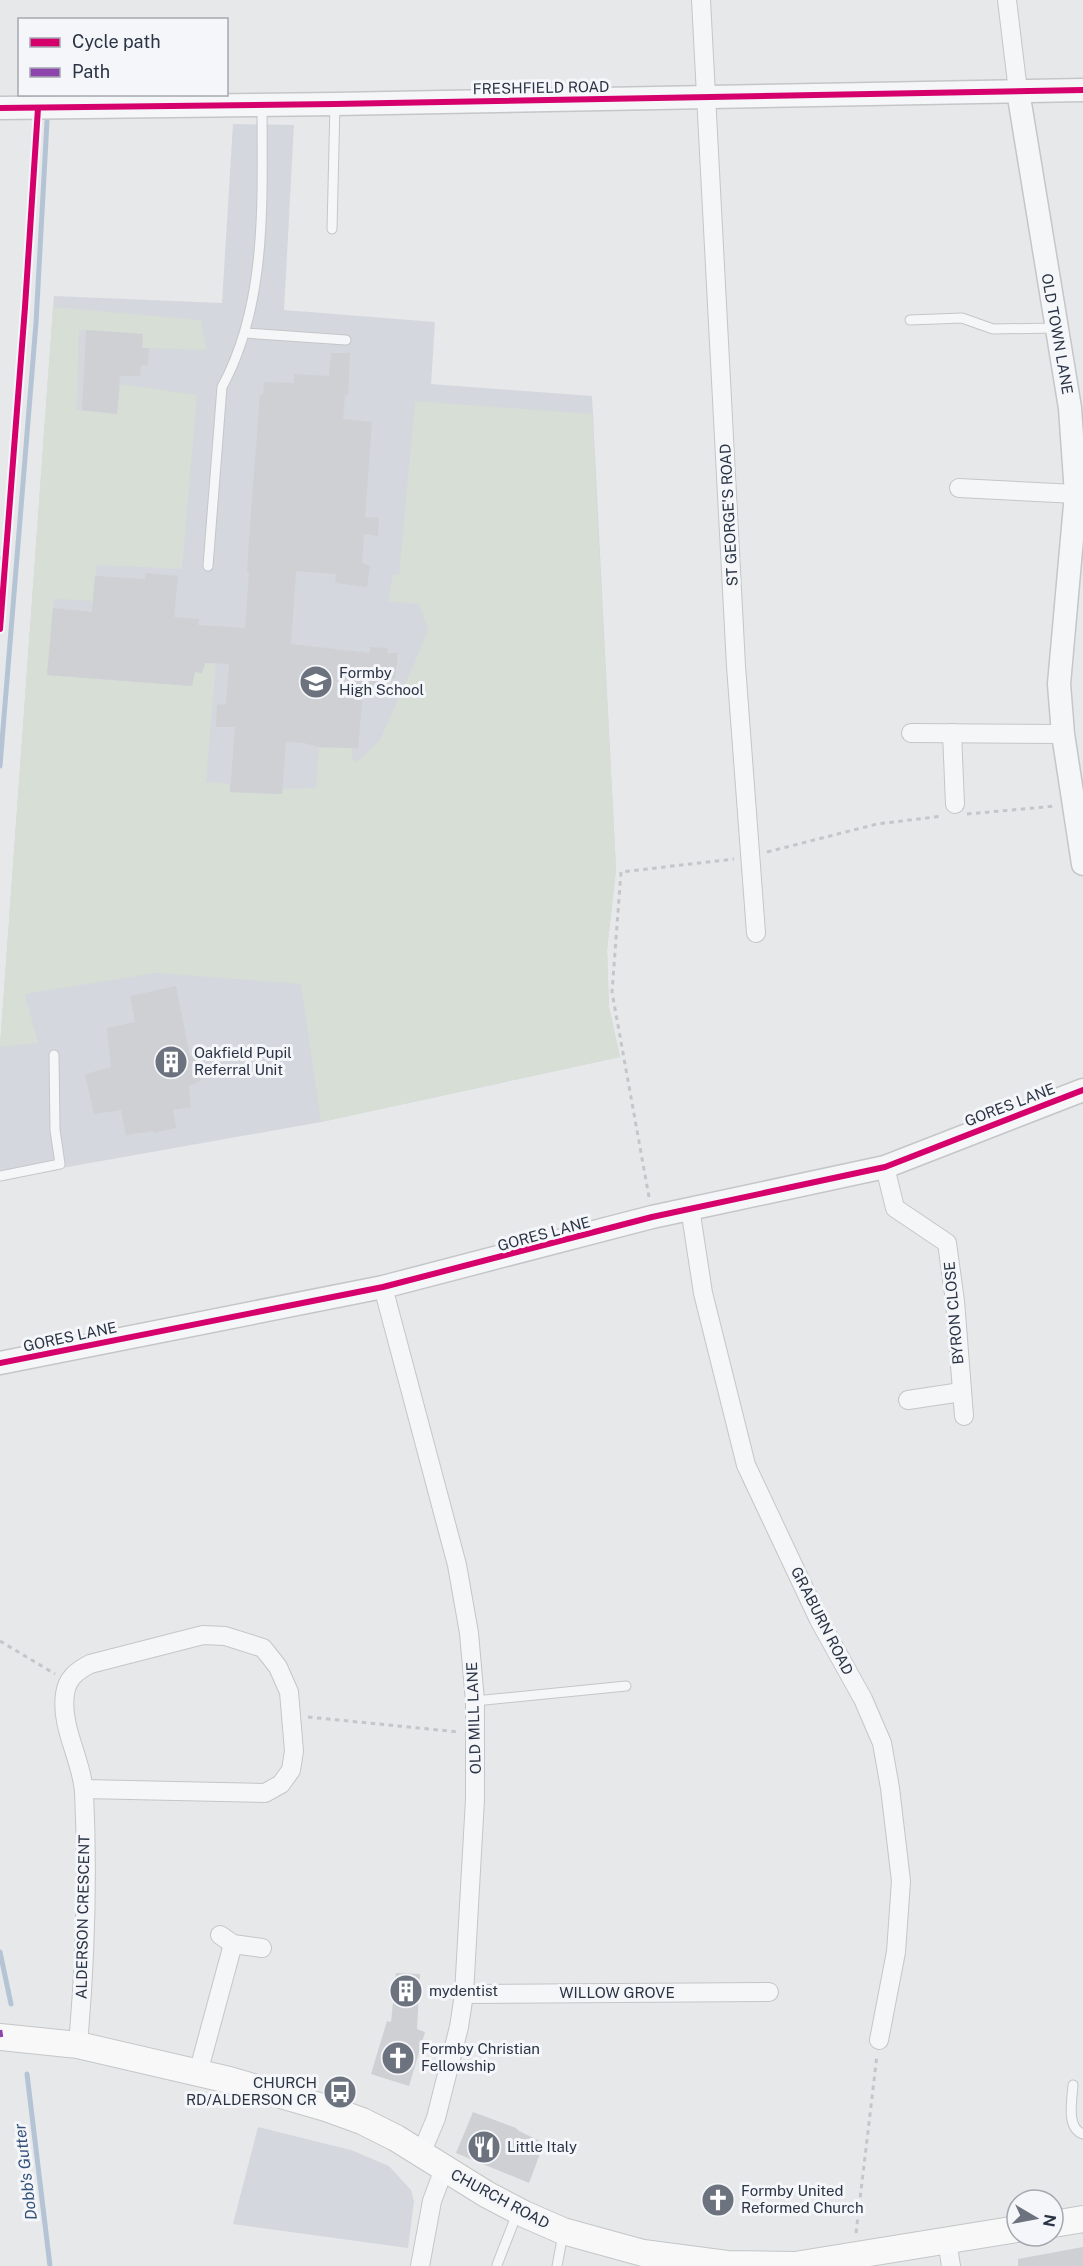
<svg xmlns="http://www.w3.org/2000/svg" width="1083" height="2266" viewBox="0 0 1083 2266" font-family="'Public Sans',sans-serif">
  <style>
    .built { fill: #d4d7dd }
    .green { fill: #d6ded6 }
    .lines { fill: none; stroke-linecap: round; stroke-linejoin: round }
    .stream { stroke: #b4c4d5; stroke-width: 5 }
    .building { fill: #ced0d3 }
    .service-casing { stroke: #c4c6c8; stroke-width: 11 }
    .minor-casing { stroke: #c4c6c8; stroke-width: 20 }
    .tertiary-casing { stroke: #c4c6c8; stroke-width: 25 }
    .secondary-casing { stroke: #c4c6c8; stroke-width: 28 }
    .path { stroke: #c5c6ca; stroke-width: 3; stroke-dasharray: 4.5 4.5; stroke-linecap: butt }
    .service { stroke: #f5f6f7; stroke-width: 9 }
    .minor { stroke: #f5f6f7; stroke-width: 18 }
    .tertiary { stroke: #f5f6f7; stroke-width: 22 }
    .secondary { stroke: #f8f8f8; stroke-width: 26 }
    .quiet { stroke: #8e44ad; stroke-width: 4.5; stroke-dasharray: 9 4.5; stroke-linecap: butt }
    .cycleway-casing { stroke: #f4f6f9; stroke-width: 10 }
    .cycleway { stroke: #d6006c; stroke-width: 6 }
    .labels { text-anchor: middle; stroke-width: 6; stroke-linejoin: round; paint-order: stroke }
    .street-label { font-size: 15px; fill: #2b3445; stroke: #f4f6f9 }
    .poi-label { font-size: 15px; fill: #2b3445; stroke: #f4f6f9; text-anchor: start }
    .water-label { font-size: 16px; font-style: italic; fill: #34527a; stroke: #f4f6f9 }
  </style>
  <rect width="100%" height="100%" fill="#e6e8ea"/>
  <g class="built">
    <polygon points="233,124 294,125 284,310 435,322 431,384 592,396 616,869 607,950 609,1007 620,1057 321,1122 0,1179 0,1046 54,296 222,303"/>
    <polygon points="258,2127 351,2150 389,2166 411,2190 414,2201 408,2248 233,2224"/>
  </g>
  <polygon class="green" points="53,307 201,320 207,350 142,348 143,334 79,330 77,410 117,414 120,384 197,395 182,569 97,565 93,601 54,599 47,675 192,686 195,672 202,673 205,663 216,663 206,782 230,784 231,792 282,794 282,789 316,788 319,747 352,748 352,758 357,762 380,740 415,662 428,629 419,604 388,601 393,575 399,575 415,401 592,414 616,869 607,950 609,1007 620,1057 321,1122 301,984 156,973 25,994 38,1043 0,1047"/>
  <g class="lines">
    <g class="stream">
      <polyline points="0,766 36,323 47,121"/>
      <polyline points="0,1952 11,2004"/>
      <polyline points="27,2074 50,2266"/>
    </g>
  </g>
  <g class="building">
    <polygon points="86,330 143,334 142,348 149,348 148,366 141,365 140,376 120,376 117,414 82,410"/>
    <polygon points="331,353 350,353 348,395 345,395 343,419 372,422 365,517 379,518 378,536 364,534 362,563 370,566 367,587 335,583 336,574 296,571 291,644 370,653 370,647 388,648 387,653 398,653 395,679 387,679 386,690 363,689 358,748 319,747 304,743 286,742 282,794 230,792 235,727 216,727 217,704 226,705 229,664 205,663 202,673 195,672 192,686 47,675 53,608 92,612 95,576 145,579 146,573 178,576 174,617 199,619 198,625 245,628 249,572 247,572 249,540 260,394 263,395 264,382 294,383 294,374 329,376"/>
    <polygon points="176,986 190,1056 196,1056 201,1081 189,1086 191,1107 173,1110 176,1128 153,1133 153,1131 126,1135 121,1110 94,1114 85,1074 111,1067 107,1028 135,1022 130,996"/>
    <polygon points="396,1973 420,1974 417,2029 425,2032 409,2086 371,2074 387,2021 391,2022"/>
    <polygon points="473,2112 516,2128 519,2131 544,2143 529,2183 456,2153"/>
    <polygon points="1083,2247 1083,2266 1018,2266 1018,2259"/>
  </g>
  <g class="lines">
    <g class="service-casing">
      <g id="service">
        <polyline points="332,229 335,104"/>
        <polyline points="910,320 962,318 993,329 1056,328"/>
        <polyline points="245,333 346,340"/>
        <path d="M208 566 222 387C268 303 262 198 262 105"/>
        <polyline points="0,1176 60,1164 55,1130 54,1055"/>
        <polyline points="475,1701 626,1686"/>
        <path d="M1073 2085C1072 2101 1066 2128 1083 2134"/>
        <polyline points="497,2265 518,2211"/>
        <polyline points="557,2266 563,2234"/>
      </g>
    </g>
    <g class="minor-casing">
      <g id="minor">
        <polyline points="701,0 736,666 756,933"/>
        <polyline points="1007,0 1018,91"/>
        <polyline points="959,488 1076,494"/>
        <polyline points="911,733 1063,734"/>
        <polyline points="952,733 955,804"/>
        <polyline points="885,1167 895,1208 947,1243 955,1301 964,1416"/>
        <polyline points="690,1208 703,1293 746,1465 819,1620 863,1699 882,1743 890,1788 901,1881 896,1952 879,2040"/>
        <polyline points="383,1287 457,1565 469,1633 475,1701 475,1799 464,1994 459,2027 441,2098 436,2118 421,2154"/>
        <polyline points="908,1400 961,1392"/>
        <polyline points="220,1935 233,1944 262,1948"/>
        <polyline points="464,1994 769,1992"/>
        <path d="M78 2045C85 1964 88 1874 84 1792 82 1760 60 1727 65 1694 67 1678 77 1671 90 1664L203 1635 225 1636 263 1648 278 1667 289 1692 294 1751 291 1770 281 1784 265 1793 84 1789"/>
        <polyline points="198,2073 233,1944"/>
        <polyline points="947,2240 951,2266"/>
        <polyline points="420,2266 432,2201 444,2169"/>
      </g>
    </g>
    <g class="tertiary-casing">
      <g id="tertiary">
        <polyline points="1018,91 1070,408 1076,494 1059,684 1063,734 1083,864"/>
        <polyline points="0,108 335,104 1083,90"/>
        <polyline points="0,1363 383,1287 652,1217 885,1167 1083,1090"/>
      </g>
    </g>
    <g class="secondary-casing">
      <g id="secondary">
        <polyline points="0,2037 78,2045 229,2080 326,2108 362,2121 396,2138 486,2194 524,2214 563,2231 643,2253 727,2264 795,2265 1017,2229"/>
        <polyline points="1053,2224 1083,2219"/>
      </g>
    </g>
    <g class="path">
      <polyline points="0,558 6,558"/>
      <polyline points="967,814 1056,806"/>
      <polyline points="767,852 877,824 943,816"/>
      <polyline points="649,1197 612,992 621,872 734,859"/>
      <polyline points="0,1641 55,1674"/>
      <polyline points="308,1717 459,1732"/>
      <polyline points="856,2233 877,2055"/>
    </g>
    <use href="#service" class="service"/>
    <use href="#minor" class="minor"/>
    <use href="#tertiary" class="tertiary"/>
    <use href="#secondary" class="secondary"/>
    <polyline class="quiet" points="0,2030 1,2037"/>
    <g class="cycleway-casing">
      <g id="cycleway">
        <polyline points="0,108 335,104 1083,90"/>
        <polyline points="0,629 25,307 38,108"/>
        <polyline points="0,1363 383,1287 652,1217 885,1167 1083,1090"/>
      </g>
    </g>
    <use href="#cycleway" class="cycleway"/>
  </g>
  <defs>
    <g id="school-disc" transform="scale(1.725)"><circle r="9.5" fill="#6c737f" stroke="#f4f6f9"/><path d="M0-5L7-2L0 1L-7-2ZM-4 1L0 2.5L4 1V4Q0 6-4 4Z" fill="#fff"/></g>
    <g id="building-disc" transform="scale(1.725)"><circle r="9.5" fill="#6c737f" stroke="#f4f6f9"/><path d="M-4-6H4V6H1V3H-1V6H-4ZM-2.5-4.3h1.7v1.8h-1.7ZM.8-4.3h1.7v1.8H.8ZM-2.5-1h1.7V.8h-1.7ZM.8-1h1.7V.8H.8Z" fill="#fff"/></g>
    <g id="church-disc" transform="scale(1.725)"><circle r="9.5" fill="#6c737f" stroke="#f4f6f9"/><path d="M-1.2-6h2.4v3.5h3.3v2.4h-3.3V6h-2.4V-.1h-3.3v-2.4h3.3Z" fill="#fff"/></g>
    <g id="bus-disc" transform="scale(1.725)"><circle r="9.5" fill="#6c737f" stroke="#f4f6f9"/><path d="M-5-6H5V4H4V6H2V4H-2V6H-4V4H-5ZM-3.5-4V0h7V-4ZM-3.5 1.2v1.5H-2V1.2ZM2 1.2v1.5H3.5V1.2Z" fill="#fff"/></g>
    <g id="restaurant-disc" transform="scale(1.725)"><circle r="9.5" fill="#6c737f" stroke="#f4f6f9"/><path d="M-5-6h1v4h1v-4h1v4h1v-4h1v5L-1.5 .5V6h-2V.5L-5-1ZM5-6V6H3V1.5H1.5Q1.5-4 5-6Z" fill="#fff"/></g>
  </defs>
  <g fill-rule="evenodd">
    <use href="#school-disc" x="316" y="682"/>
    <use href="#building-disc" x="171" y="1062"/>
    <use href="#building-disc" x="406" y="1991"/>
    <use href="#church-disc" x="398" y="2058"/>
    <use href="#bus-disc" x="340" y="2092"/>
    <use href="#restaurant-disc" x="484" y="2147"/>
    <use href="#church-disc" x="718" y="2200"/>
  </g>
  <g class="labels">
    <g class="street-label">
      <text transform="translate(541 88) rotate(-1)" y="5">FRESHFIELD ROAD</text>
      <text transform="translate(1057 334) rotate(80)" y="5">OLD TOWN LANE</text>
      <text transform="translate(729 515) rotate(-93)" y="5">ST GEORGE'S ROAD</text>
      <text transform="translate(1010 1105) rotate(-21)" y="5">GORES LANE</text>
      <text transform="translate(544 1234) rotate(-15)" y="5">GORES LANE</text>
      <text transform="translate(954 1313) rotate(-95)" y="5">BYRON CLOSE</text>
      <text transform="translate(70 1337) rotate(-12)" y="5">GORES LANE</text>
      <text transform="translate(822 1621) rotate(63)" y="5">GRABURN ROAD</text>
      <text transform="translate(474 1718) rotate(-92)" y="5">OLD MILL LANE</text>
      <text transform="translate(83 1917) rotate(-89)" y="5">ALDERSON CRESCENT</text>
      <text x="617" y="1998">WILLOW GROVE</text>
      <text transform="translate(500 2199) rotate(28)" y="5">CHURCH ROAD</text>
    </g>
    <g class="poi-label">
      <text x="339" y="678">Formby<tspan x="339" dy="17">High School</tspan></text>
      <text x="194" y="1058">Oakfield Pupil<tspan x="194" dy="17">Referral Unit</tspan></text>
      <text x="429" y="1996">mydentist</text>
      <text x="421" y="2054">Formby Christian<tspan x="421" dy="17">Fellowship</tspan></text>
      <text x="317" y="2088" text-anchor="end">CHURCH<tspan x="317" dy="17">RD/ALDERSON CR</tspan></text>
      <text x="507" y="2152">Little Italy</text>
      <text x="741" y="2196">Formby United<tspan x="741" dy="17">Reformed Church</tspan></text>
    </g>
    <g class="water-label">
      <text transform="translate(25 2172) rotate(-97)" y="6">Dobb's Gutter</text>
    </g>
  </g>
  <rect x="18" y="18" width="210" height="78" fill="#f4f6f9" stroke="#a4a8b1" stroke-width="1.5"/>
  <rect x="30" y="38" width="30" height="9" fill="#d6006c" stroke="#a4a8b1" stroke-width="1.5"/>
  <text x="72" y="48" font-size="18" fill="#2b3445">Cycle path</text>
  <rect x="30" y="68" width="30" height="9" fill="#8e44ad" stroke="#a4a8b1" stroke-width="1.5"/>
  <text x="72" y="78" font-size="18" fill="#2b3445">Path</text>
  <g transform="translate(1035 2218) rotate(100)"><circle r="28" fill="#f4f6f9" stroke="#a4a8b1" stroke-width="1.5"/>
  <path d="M0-4.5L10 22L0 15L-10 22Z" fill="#6c737f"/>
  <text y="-9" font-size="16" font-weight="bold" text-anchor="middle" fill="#2b3445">N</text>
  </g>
</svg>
